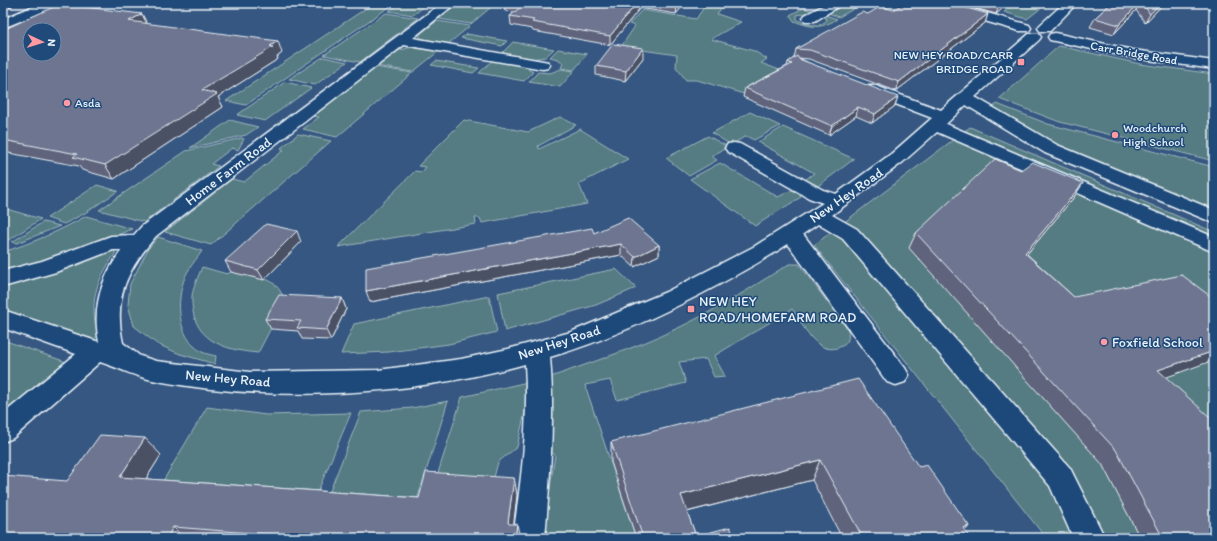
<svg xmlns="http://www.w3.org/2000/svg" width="1217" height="541" viewBox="0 0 1217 541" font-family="Itim,sans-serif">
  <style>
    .green { fill: #557c82; stroke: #9eb6bd }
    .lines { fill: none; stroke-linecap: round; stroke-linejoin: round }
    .minor-casing { stroke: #e8f1f8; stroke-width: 3 }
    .major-casing { stroke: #e8f1f8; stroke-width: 3 }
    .minor { fill: #1f4a7a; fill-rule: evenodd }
    .major { fill: #1f4a7a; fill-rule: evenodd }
    .wall { fill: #5e647c; stroke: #e8f1f8 }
    .shaded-wall { fill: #4c5165; stroke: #e8f1f8 }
    .building { fill: #6d7490; stroke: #e8f1f8; fill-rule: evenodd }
    .poi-dot { fill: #ff9aa2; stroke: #1f4a7a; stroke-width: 1.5 }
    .labels { text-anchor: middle; stroke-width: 3; stroke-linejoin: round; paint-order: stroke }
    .far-street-label { font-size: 12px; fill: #e8f1f8; stroke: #1f4a7a }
    .far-poi-label { font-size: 12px; fill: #e8f1f8; stroke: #1f4a7a; text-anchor: start }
    .street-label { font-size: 14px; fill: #e8f1f8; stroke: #1f4a7a }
    .poi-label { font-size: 14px; fill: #e8f1f8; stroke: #1f4a7a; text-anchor: start }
  </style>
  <rect width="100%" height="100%" fill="#365781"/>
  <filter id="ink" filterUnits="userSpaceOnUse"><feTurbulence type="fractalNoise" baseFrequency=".025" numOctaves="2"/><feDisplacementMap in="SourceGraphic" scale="8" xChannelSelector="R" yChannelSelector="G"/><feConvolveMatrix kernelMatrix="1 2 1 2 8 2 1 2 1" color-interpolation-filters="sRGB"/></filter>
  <g filter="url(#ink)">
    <g class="green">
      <polygon points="374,3 395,3 246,105 226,101"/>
      <polygon points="401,3 429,3 413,15 389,11"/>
      <polygon points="460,3 496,3 471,24 439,19"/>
      <polygon points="707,3 725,3 717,14 741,22 711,39 754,51 767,59 761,63 782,71 747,95 697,80 686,80 676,67 677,55 621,47 635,26 629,24 642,10 696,19"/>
      <polygon points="846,3 864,3 839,17 828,13"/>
      <polygon points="1015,3 1037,3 1045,5 1027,19 1004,12"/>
      <path d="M803 8 815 11 797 15V19C805 25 820 28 827 20L823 15H825L837 19C821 29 812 28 794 21L790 15Z"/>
      <polygon points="386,13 418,18 360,62 324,55"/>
      <polygon points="437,21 470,26 448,44 423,39 419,36 421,33"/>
      <polygon points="467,34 507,41 502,46 461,38"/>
      <polygon points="513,42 554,49 545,57 532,59 500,55"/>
      <polygon points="1059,46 1140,64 1214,74 1214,161 1060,122 999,99"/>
      <polygon points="411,47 439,51 413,72 376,66 394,52"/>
      <polygon points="558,49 587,54 574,70 561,68 563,63 558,59 550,57"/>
      <polygon points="323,57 347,62 315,85 289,79"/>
      <polygon points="495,58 525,63 529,70 533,72 524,81 479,73"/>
      <polygon points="436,61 479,68 473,73 431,65"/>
      <polygon points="375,67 412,73 337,137 303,129 319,117 313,116"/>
      <polygon points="561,69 574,71 560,87 529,82 538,72 550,73"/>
      <polygon points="285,82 311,88 265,121 237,115"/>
      <polygon points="997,104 1048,124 1214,167 1214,211 1063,148 992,108"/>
      <polygon points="750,112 780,126 754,140 746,136 731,145 712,133"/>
      <polygon points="560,117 576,125 538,146 539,149 580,129 628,159 579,184 587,204 482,223 480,218 475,218 476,224 338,247 415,171 422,172 426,167 418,166 464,120 528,132"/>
      <polygon points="230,120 258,127 246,135 190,148"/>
      <polygon points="783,127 854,159 818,186 805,180 814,173 758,142"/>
      <polygon points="970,127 1214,232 1214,538 1046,538 814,245"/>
      <polygon points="298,134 331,141 211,245 165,232 232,179 244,182 284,150 281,148"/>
      <polygon points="708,136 728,147 711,156 717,160 689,176 666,158"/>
      <polygon points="242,138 244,139 238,150 232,148 211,164 219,166 144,222 99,210 186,151"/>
      <polygon points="720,163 778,197 792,190 798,193 801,197 755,226 690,179"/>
      <polygon points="97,185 118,191 85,213 64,224 47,218"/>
      <polygon points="3,208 41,219 9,240 3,238"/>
      <path d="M86 216 132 229 74 253 3 273V252C32 243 60 231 86 216Z"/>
      <polygon points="43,222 60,226 17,243 12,242"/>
      <path d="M158 237 202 251C198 257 192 264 188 271 175 294 175 337 202 352 206 354 212 355 216 356L215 364 180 354 157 344 134 326 128 305 130 284 148 249Z"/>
      <path d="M106 250H115V254C95 283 89 302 98 336L91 341 3 310V284Z"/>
      <path d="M789 264H799L848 330C849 337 849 343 842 346 817 359 803 324 792 309L714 356 725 376 714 377 706 359 679 362 686 383 617 400 610 380 585 385 636 538H542L555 455 537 443 551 377C601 359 653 342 700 317 731 301 760 282 789 264Z"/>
      <path d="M202 267 227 274 231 272C256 278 275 273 285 301L258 353C222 350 190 339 192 296 193 287 199 275 202 267Z"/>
      <polygon points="616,269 636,288 596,305 505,331 498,293"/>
      <polygon points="489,296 497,332 449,344 389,352 341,354 354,324"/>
      <polygon points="3,340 72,364 3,424"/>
      <polygon points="532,381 517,447 498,462 490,493 433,489 462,397"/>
      <polygon points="448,401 413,513 324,506 361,412 412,408"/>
      <polygon points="207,407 266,415 351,413 312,505 163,481"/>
    </g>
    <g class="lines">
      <g class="minor-casing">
        <g id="minor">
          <polygon points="3,3 12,3 11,6 3,8"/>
          <path d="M442 3H456L413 38 543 61 548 62 550 65 548 68 543 69 404 45 156 236C127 270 113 297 123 343L140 356 156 361 250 372 378 370 461 359 508 349 571 332 666 292 755 246 823 203 809 198 728 152 725 148 728 144 734 143 740 144 823 190 836 194 891 154 932 118 864 92 862 89 864 86H876L941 110 1029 34H1039L1041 37 1039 40 975 97 1057 145 1214 210V223L1045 153 966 105 946 124 1214 237V252L937 132 903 162 832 215 857 229 1070 468 1105 538H1073L1050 486 843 239 818 224 803 234 905 368 909 375 905 382 896 385 887 382 788 244C766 259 743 271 720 284 666 313 609 340 550 357 555 417 550 478 545 538H513C521 481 529 422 525 364 411 396 274 403 157 381 138 378 119 368 100 362L13 438 3 442V414L76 354 3 328V310L99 342C92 308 101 277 122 250H113L56 272 3 287V271L42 261 111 236 134 235 142 226Z"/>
          <polygon points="828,3 844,3 815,21 805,21 803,18 805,15"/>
          <polygon points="932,3 952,3 1029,25 1031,28 1029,31 1019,31 933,6"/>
          <polygon points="1064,3 1077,3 1050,31 1040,31 1038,28 1040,25"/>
          <polygon points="1055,33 1133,50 1214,61 1214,69 1133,58 1050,40 1048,37 1050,34"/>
        </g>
      </g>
      <g class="major-casing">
        <polygon id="major" points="41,3 58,3 57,6 3,28 3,19"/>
      </g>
      <use href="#minor" class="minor"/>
      <use href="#major" class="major"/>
    </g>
    <g class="wall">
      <polygon points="504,3 685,3 676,14 640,8 610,45 533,31 532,29 511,25 510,16 515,12 505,11"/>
      <polygon points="957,3 1009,3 996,14"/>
      <polygon points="1111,3 1164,3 1145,23 1136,10 1114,34 1090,27 1095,18"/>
      <polygon points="893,10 988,14 985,23 896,91 809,59 799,58 895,106 872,123 856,116 829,135 743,97 745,88 787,66 788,62 794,58 796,49 868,14"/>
      <polygon points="142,14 147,24 282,53 277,57 278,59 218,97 223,107 114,179 82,170 79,166 3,152 3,30"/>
      <polygon points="643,58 625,81 596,75 596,66"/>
      <polygon points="1021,170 1083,183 1074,197 1027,254 1074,297 1166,377 1214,538 1140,538 1102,464 909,248 916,233"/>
      <polygon points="594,233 659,245 659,255 634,267 621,255 370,302"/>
      <polygon points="301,242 264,280 231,272 225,261"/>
      <polygon points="342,298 346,309 331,340 302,339 298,331 271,329 265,319"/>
      <polygon points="611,442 919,467 969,526 965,531 970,538 842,538 812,480 687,512 696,536 735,538 636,538 611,462"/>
      <polygon points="161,455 146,479 419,498 514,478 517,495 513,524 520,538 3,538"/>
    </g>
    <g class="shaded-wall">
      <polygon points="637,3 640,3 640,8 610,45 610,36"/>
      <polygon points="679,3 685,3 676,14 677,6"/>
      <polygon points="1002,3 1009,3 996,14 999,6"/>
      <polygon points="1139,3 1140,3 1136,10 1114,34 1119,25"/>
      <polygon points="1161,3 1164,3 1145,23 1150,14"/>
      <polygon points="142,14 148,26 129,21"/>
      <polygon points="988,14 985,23 896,91 899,82"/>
      <polygon points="278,41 282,53 277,57 278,59 218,97 223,107 114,179 105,165 202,90"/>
      <polygon points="643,48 643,58 625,81 626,71"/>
      <polygon points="898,97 895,106 872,123 875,114"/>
      <polygon points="858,107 856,116 829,135 832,126"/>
      <polygon points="1083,183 1074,197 1016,267 1025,253"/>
      <polygon points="297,231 301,242 264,280 258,270"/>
      <polygon points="621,244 621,255 370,302 366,291"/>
      <polygon points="659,245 659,255 634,267 635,257"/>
      <polygon points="342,298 346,309 331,340 326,330"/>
      <polygon points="1214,351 1214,360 1145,385 1158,370"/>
      <polygon points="145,438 161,455 137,493 120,477"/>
      <polygon points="820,460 812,480 678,514 681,495"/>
      <polygon points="514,478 517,495 512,538 508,522"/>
      <polygon points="517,524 520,538 515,538"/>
      <polygon points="969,526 959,538 963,528"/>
      <polygon points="173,527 184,538 167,538"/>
    </g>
    <g class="building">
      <polygon points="511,3 637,3 610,36 532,22 534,20 510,16 523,5"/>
      <polygon points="659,3 679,3 677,6"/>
      <polygon points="904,3 949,3 988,14 899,82 810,50 796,49 862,12 868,14 881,6 893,10"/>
      <polygon points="990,3 1002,3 999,6"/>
      <polygon points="1111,3 1139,3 1119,25 1095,18"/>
      <polygon points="1142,3 1161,3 1150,14"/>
      <path d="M60 4 142 14 129 21 278 41 270 46 273 47 202 90 217 94 105 165 73 157 77 154 3 140V30ZM30 30H54V54H30Z"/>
      <polygon points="613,44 643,48 626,71 596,66"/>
      <polygon points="797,56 799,59 898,97 875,114 858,107 832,126 745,88 792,64 788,62"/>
      <polygon points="995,159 1021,170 1032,162 1083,183 1025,253 1074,297 1182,275 1214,299 1214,351 1158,370 1212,419 1214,419 1214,538 1163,538 1116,450 916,233"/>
      <polygon points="628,218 659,245 635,257 621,244 366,291 366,268 592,228 594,233"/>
      <polygon points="266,224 297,231 258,270 225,261"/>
      <polygon points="279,295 342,298 326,330 297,328 301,321 265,319"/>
      <polygon points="858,379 919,467 927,465 969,526 963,528 970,538 863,538 820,460 681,495 696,536 730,527 735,538 643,538 611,442"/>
      <polygon points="100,435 145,438 120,477 419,498 426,472 514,478 508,522 509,524 517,524 515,538 275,538 276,535 173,527 167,538 3,538 3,476 67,481"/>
    </g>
  </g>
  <g class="poi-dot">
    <rect x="1017" y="58" width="8" height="8" rx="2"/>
    <circle cx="67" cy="103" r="4"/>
    <circle cx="1115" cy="135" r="4"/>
    <rect x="687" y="305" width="8" height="8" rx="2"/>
    <circle cx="1104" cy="342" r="4"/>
  </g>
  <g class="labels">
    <g class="far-street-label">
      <text transform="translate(1134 53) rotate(10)" y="4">Carr Bridge Road</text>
    </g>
    <g class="far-poi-label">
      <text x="1013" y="59" text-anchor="end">NEW HEY ROAD/CARR<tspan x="1013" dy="14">BRIDGE ROAD</tspan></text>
      <text x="75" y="107">Asda</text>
      <text x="1123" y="132">Woodchurch<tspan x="1123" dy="14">High School</tspan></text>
    </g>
    <g class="street-label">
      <text transform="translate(228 171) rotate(-37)" y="5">Home Farm Road</text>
      <text transform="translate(846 195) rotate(-35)" y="5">New Hey Road</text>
      <text transform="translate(559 342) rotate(-18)" y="5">New Hey Road</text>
      <text transform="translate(228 378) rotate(5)" y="5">New Hey Road</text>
    </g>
    <g class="poi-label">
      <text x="699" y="306">NEW HEY<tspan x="699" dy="16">ROAD/HOMEFARM ROAD</tspan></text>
      <text x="1112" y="347">Foxfield School</text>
    </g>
  </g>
  <rect width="1217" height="541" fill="none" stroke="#1f4a7a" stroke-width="16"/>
  <rect x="8" y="8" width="1201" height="525" fill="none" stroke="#e8f1f8" stroke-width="1.5" filter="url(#ink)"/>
  <g transform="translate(42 42) rotate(94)"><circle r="19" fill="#1f4a7a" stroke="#6f8dac"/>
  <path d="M0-3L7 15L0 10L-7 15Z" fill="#ff9aa2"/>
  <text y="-6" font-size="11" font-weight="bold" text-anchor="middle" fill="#e8f1f8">N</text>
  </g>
</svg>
